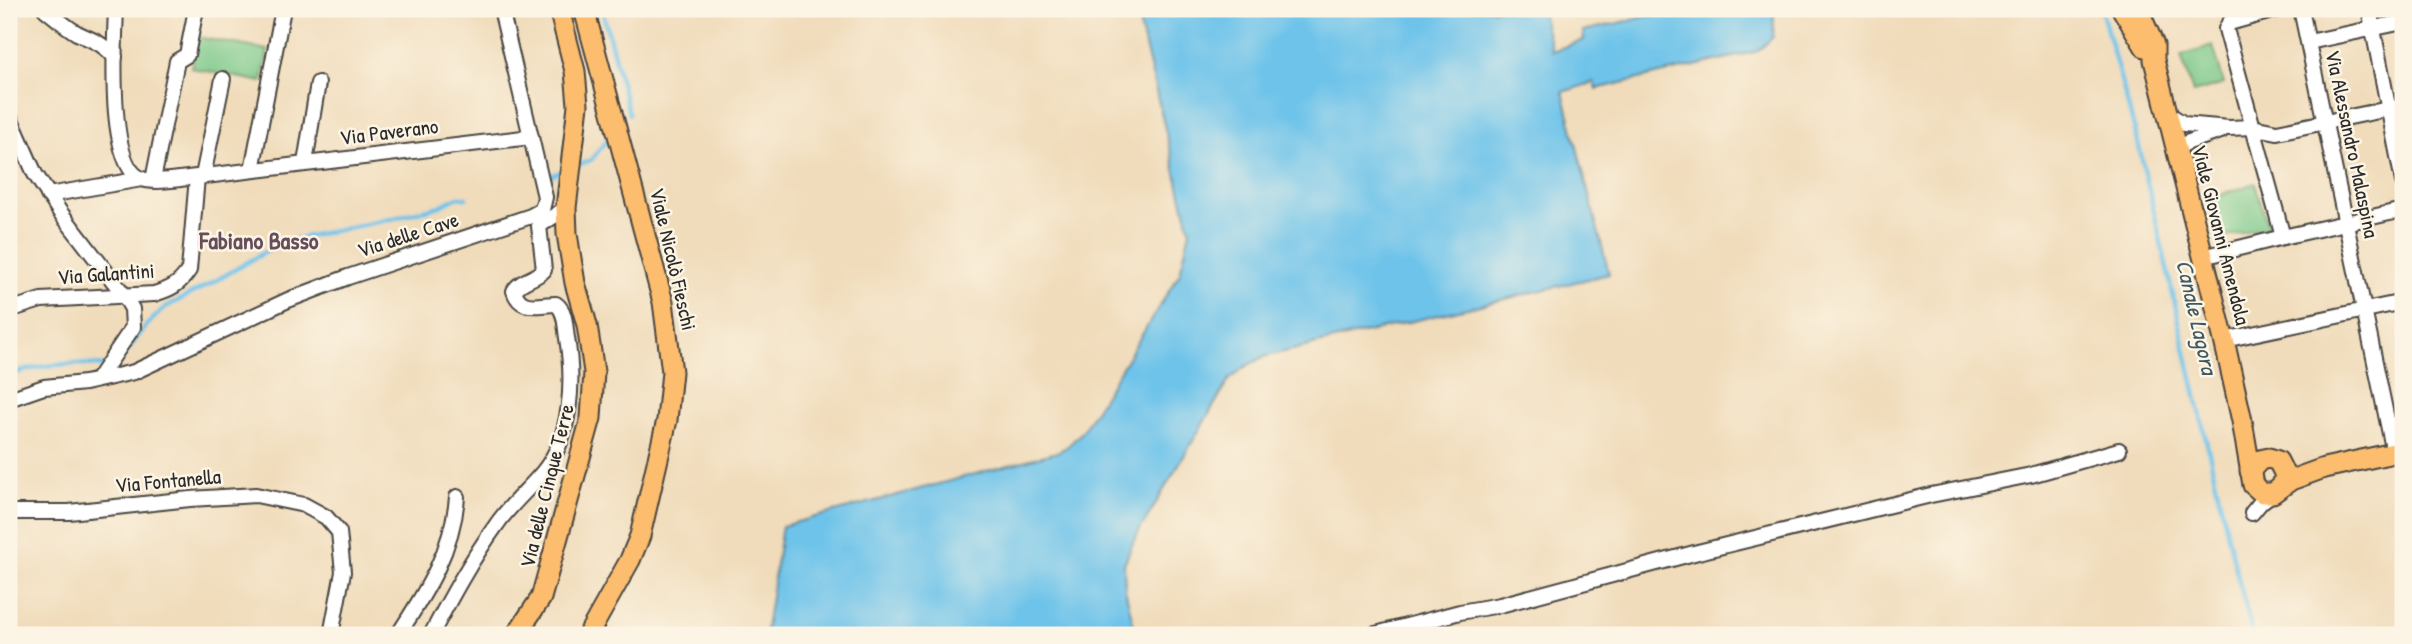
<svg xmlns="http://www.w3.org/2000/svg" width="2412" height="644" viewBox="0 0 2412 644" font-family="'Patrick Hand',sans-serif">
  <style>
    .green { fill: #7ac888; stroke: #527a5a; stroke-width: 2 }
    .water { fill: #6dc3ea; stroke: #4c778a; stroke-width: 2 }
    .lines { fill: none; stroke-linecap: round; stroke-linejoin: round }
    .stream { stroke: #6dc3ea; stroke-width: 4.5 }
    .minor-casing { stroke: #494540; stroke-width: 18 }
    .major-casing { stroke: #494540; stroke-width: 23 }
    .minor { stroke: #fff; stroke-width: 14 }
    .major { stroke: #fcbd6e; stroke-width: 19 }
    .labels { text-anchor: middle; stroke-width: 5; stroke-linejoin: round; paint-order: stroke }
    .street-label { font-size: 21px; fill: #2b2b2b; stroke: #fcf5e5 }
    .water-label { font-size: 23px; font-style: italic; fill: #3f5964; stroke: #fcf5e5 }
    .quarter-label { font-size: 24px; font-weight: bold; fill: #654d5b; stroke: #fcf5e5 }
  </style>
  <rect width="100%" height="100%" fill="#fcf5e5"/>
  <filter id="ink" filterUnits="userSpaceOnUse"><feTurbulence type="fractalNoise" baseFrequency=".0143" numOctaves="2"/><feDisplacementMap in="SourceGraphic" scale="14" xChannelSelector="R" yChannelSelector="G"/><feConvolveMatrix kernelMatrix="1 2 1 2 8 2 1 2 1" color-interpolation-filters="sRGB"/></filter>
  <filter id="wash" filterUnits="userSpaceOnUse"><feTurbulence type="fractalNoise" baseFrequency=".00686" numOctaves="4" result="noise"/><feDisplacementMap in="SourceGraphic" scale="28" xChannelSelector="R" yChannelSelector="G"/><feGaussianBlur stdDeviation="1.57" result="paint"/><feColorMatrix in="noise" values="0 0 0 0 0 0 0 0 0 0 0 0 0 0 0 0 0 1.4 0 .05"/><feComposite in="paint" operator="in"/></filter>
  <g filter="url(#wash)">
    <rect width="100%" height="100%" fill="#f0dbba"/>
    <g class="green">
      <polygon points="197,37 268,50 262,82 191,68"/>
      <polygon points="2213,46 2224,84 2193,93 2181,56"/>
      <polygon points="2255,183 2268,227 2222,238 2213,198"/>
    </g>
    <polygon class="water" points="1136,9 1541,9 1552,51 1584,40 1583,31 1679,9 1770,9 1774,14 1773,37 1758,51 1596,89 1594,82 1563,92 1609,274 1263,357 1243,368 1229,380 1134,540 1124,564 1125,589 1136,635 765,635 782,526 1057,452 1067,447 1082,432 1180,273 1190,231"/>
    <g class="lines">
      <g class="stream">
        <polyline points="602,9 629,114"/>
        <polyline points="2101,9 2138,142 2234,562 2253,635"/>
        <polyline points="576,166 591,160 607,140"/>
        <polyline points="550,176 565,170"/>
        <polyline points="113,365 118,363 146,326 164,308 210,284 267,251 304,237 391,219 440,206 458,197 466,198"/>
        <path d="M9 376C36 364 75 362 104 366"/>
      </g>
    </g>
  </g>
  <g filter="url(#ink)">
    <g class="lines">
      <g class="minor-casing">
        <g id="minor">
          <path d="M45 9C55 17 66 27 77 33 94 41 102 43 115 57"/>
          <path d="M116 9C115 41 106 166 142 179 155 184 183 178 197 177L531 137"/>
          <polyline points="2301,9 2394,453"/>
          <polyline points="2369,9 2403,182"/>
          <polyline points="2309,42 2403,22"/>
          <polyline points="2167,113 2184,124 2229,128 2252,127 2277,132 2403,106"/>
          <polyline points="9,115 35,174 60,212 124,295 132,309 133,327 98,379"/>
          <polyline points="2176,149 2186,143 2221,131"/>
          <polyline points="305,163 318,83"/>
          <polyline points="252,170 283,9"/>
          <polyline points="203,176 223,79"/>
          <polyline points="153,180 177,61 187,55 196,9"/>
          <polyline points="48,195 142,179"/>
          <polyline points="2283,237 2403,210"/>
          <polyline points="2203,257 2283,237 2226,29 2229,23 2279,9"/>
          <path d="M9 310 41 300 154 294C171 289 179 285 189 270L197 177"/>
          <polyline points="2224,340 2403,302"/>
          <polyline points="9,399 44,387 85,383 134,372 288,300 348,277 531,216 542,210 545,197 501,9"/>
          <polyline points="9,512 69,512 190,499 256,495 304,505 326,517 339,532 343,572 331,635"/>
          <polyline points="2252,513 2261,502 2273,493"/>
          <path d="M398 635C426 592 453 550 457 497"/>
          <path d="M431 635C451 597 471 560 497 524 510 505 528 490 543 472 572 437 574 381 567 338 565 327 566 311 556 304 538 304 521 312 514 291 520 280 536 279 544 270L539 226 566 208"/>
          <polyline points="1372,635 1460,612 1500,605 1698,552 1931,495 2031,475 2119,450"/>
        </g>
      </g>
      <g class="major-casing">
        <g id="major">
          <polyline points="584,9 663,302 672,372 667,420 640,536 630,560 588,635"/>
          <polyline points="2122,9 2145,47"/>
          <polyline points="2138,9 2154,45 2154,60 2224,340 2242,421 2253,485 2262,493 2273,493 2291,480 2324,468 2403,451"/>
          <polyline points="2250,471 2260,460 2269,458 2278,461 2285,475 2282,486"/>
          <polyline points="516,635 541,598 591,418 594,372 587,325 575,283 567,234 566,208 578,105 575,71 559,9"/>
        </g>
      </g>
      <use href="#minor" class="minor"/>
      <use href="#major" class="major"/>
    </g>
  </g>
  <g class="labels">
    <g class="street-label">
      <text transform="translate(389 132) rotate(-7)" y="7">Via Paverano</text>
      <text transform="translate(2352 144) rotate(78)" y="7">Via Alessandro Malaspina</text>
      <text transform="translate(408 235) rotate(-18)" y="7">Via delle Cave</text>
      <text transform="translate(2221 235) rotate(76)" y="7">Viale Giovanni Amendola</text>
      <text transform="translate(673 259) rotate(77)" y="7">Viale Nicolò Fieschi</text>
      <text transform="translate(106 274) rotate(-4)" y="7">Via Galantini</text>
      <text transform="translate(168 481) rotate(-5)" y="7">Via Fontanella</text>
      <text transform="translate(547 486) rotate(-76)" y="7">Via delle Cinque Terre</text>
    </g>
    <g class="water-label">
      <text transform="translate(2197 317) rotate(77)" y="8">Canale Lagora</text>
    </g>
    <g class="quarter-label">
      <text x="259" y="249">Fabiano Basso</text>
    </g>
  </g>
  <rect width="2412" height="644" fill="none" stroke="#fcf5e5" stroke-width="35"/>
</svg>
